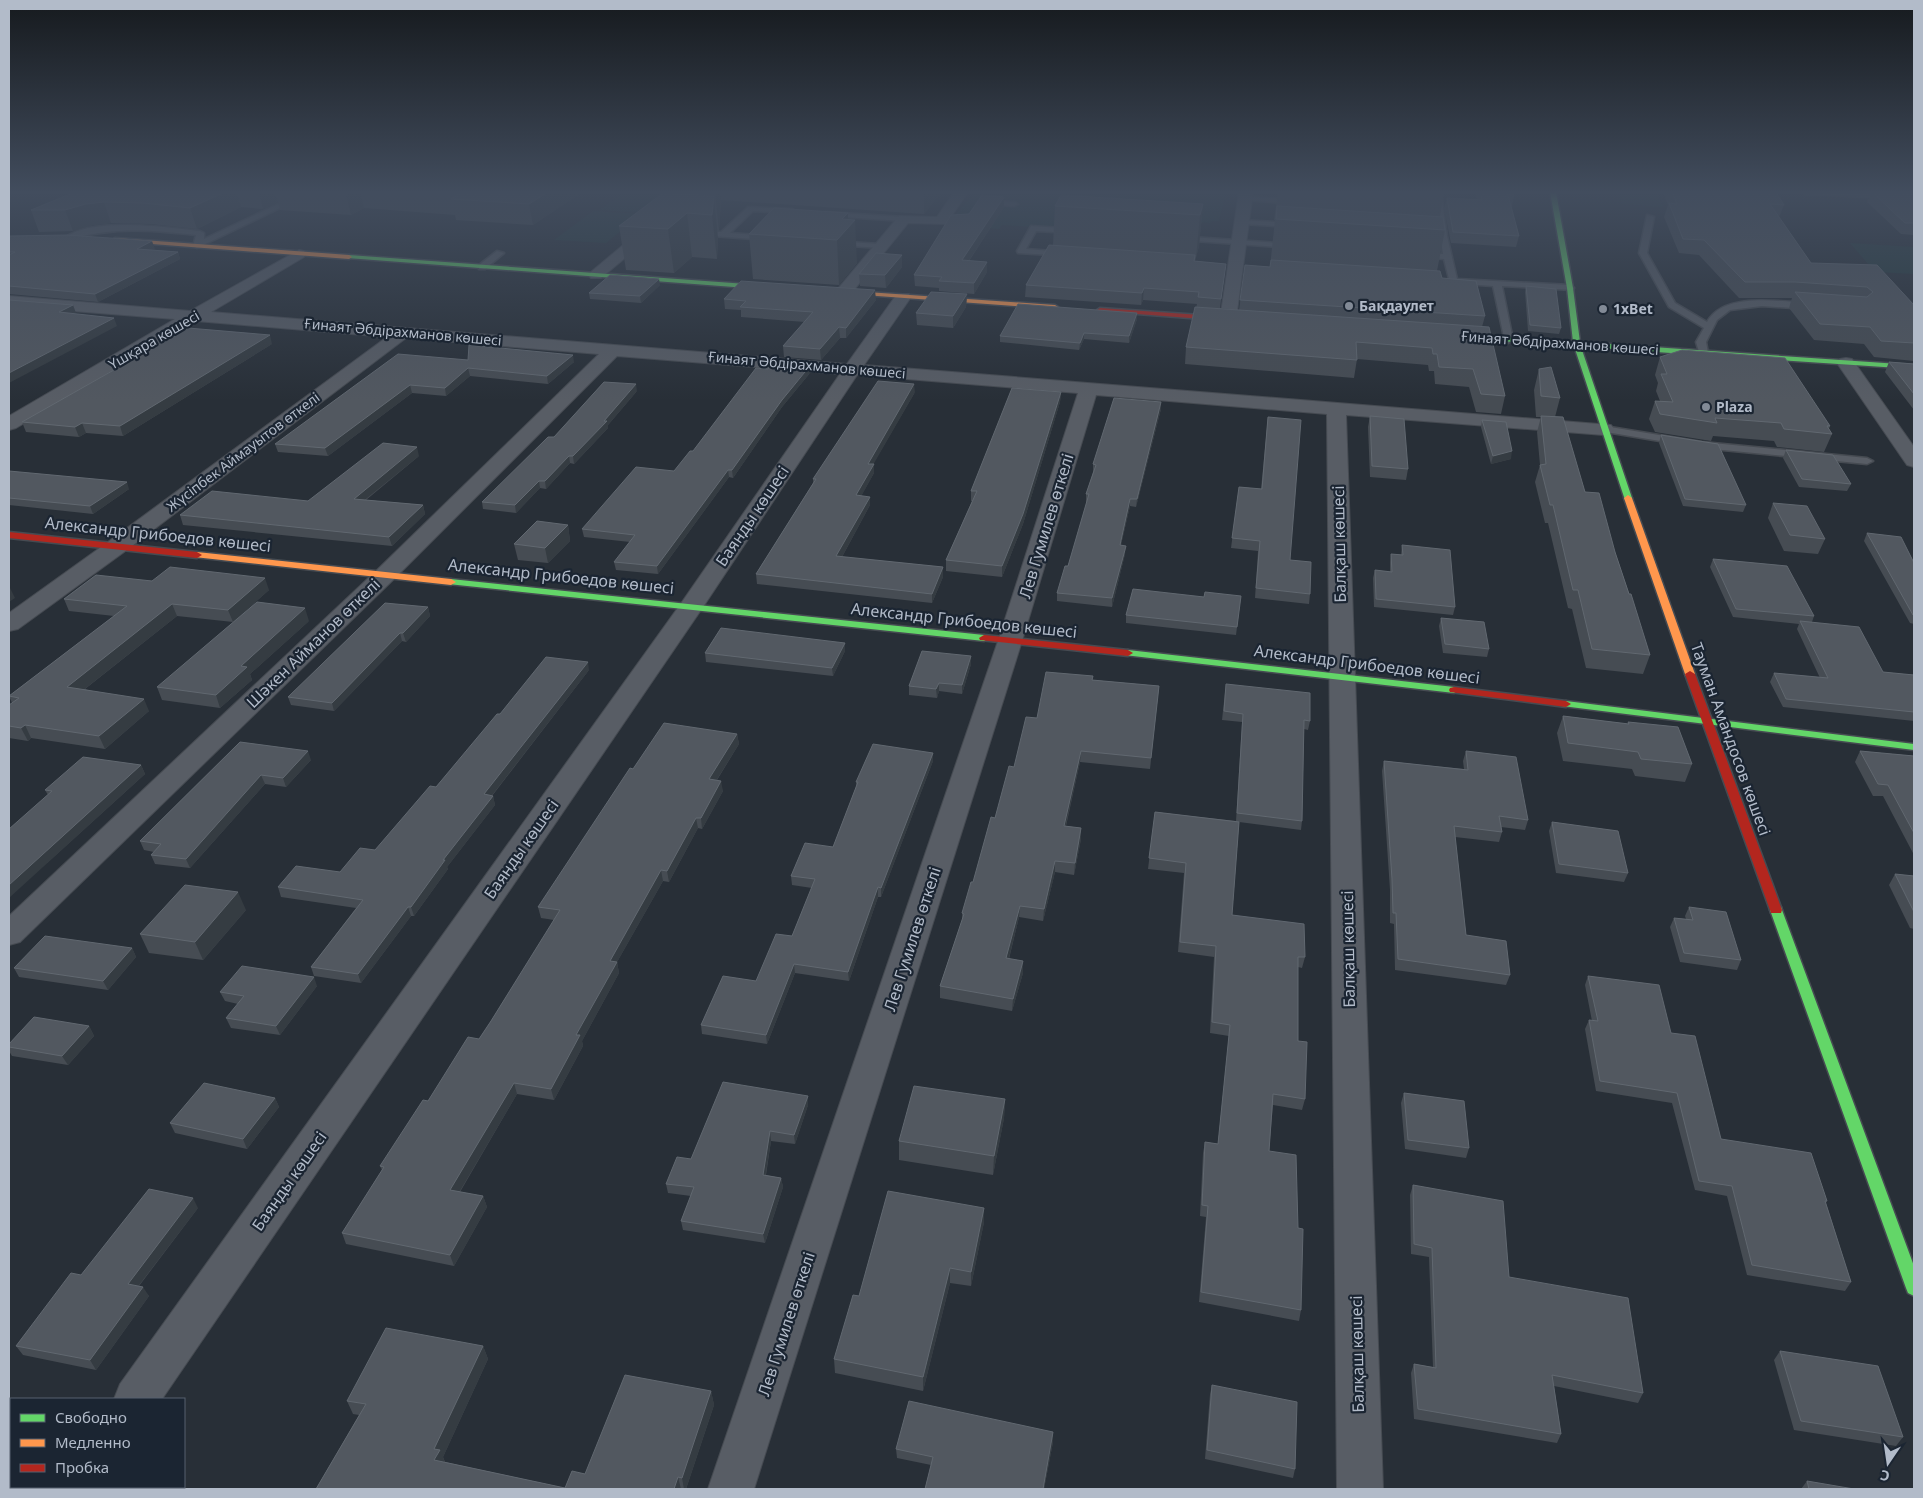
<svg xmlns="http://www.w3.org/2000/svg" width="1923" height="1498" viewBox="0 0 1923 1498" font-family="'Noto Sans',sans-serif">
  <style>
    .green { fill: #253a3d }
    .lines { fill: none; stroke-linecap: round; stroke-linejoin: round }
    .lane-casing { stroke: #464b52; stroke-width: 3 }
    .street-casing { stroke: #464b52; stroke-width: 2 }
    .fast-casing { stroke: #464b52; stroke-width: 3 }
    .slow-casing { stroke: #464b52; stroke-width: 3 }
    .jam-casing { stroke: #464b52; stroke-width: 3 }
    .lane { fill: #585d65; fill-rule: evenodd }
    .street { fill: #585d65; fill-rule: evenodd }
    .fast { fill: #63d668; fill-rule: evenodd }
    .slow { fill: #ff974d; fill-rule: evenodd }
    .jam { fill: #b3261e; fill-rule: evenodd }
    .wall { fill: #464c53 }
    .shaded-wall { fill: #353c42 }
    .building { fill: #525860; stroke: #616870 }
    .poi-dot { fill: #828a96; stroke: #1b2532; stroke-width: 2 }
    .labels { text-anchor: middle; stroke-width: 4.5; stroke-linejoin: round; paint-order: stroke }
    .far-poi-label { font-size: 14px; font-weight: bold; fill: #b2bbc9; stroke: #1b2532; text-anchor: start }
    .far-street-label { font-size: 14px; fill: #b2bbc9; stroke: #1b2532 }
    .street-label { font-size: 16px; fill: #b2bbc9; stroke: #1b2532 }
  </style>
  <rect width="100%" height="100%" fill="#282f37"/>
  <g class="green">
    <polygon points="625,192 670,192 643,213 599,210"/>
    <polygon points="975,192 1226,192 1219,221 1211,221 1210,223 1173,220 1166,236 1002,225 999,229 947,225"/>
    <polygon points="1617,192 1656,192 1663,207 1622,204"/>
    <polygon points="593,211 642,214 606,243 554,240"/>
    <polygon points="1850,243 1914,247 1914,274 1875,272"/>
  </g>
  <g class="lines">
    <g class="lane-casing">
      <g id="lane">
        <path d="M304 192H313L197 248 193 246 196 235C148 230 118 227 70 239L66 237C93 217 167 227 200 231L204 233V239Z"/>
        <polygon points="1433,192 1441,192 1447,236 1457,279 1570,285 1574,288 1573,290 1502,286 1513,340 1508,343 1505,342 1493,286 1450,283 1444,259 1420,257 1416,255 1420,253 1443,254"/>
        <polygon points="1802,192 1914,195 1914,199 1806,194"/>
        <polygon points="1243,196 1296,200 1300,202 1296,204 1246,200 1242,198"/>
        <polygon points="982,200 1014,202 1018,204 1014,206 985,204 982,204"/>
        <polygon points="748,207 792,209 796,211 792,213 753,211 730,233 771,236 771,240 768,240 699,235 695,233 699,231 721,232"/>
        <polygon points="825,212 904,217 908,219 904,221 828,216 825,216"/>
        <path d="M1647 215 1654 217 1647 253 1675 303 1707 322C1724 291 1781 302 1810 303L1814 306 1810 309 1762 306 1730 310 1717 320 1706 342 1708 353 1703 356 1700 355 1696 342 1704 328 1669 307 1639 253Z"/>
        <polygon points="1239,220 1293,223 1297,225 1293,227 1242,224 1238,222"/>
        <polygon points="1031,226 1076,229 1076,233 1073,233 1036,231 1026,249 1065,252 1069,254 1068,256 1018,253 1017,251"/>
        <polygon points="1177,236 1292,244 1296,246 1292,248 1180,240 1177,240"/>
        <polygon points="833,241 880,244 884,246 880,248 836,245 833,245"/>
        <polygon points="497,251 504,253 485,269 479,269 479,265"/>
        <polygon points="1604,426 1702,442 1867,458 1873,461 1867,464 1702,448 1600,431 1599,429 1600,427"/>
      </g>
    </g>
    <g class="street-casing">
      <g id="street">
        <polygon points="694,192 714,192 712,195 693,201 601,278 591,278 588,275 591,272 683,195"/>
        <polygon points="954,192 968,192 946,224 908,223 849,296 837,296 835,293 837,290 899,216 937,217"/>
        <polygon points="1239,192 1253,192 1236,319 1234,323 1222,323 1220,319"/>
        <polygon points="299,250 304,251 306,254 304,257 211,312 847,364 897,294 909,294 911,297 864,365 1611,425 1614,429 1611,433 1604,435 1346,415 1383,1489 1337,1489 1327,414 1096,395 1022,641 754,1489 708,1489 998,641 1078,393 857,375 703,607 162,1399 114,1399 120,1384 682,602 840,374 617,356 394,579 20,942 9,945 9,916 378,569 599,354 406,338 124,552 18,629 9,631 9,613 108,542 387,337 196,321 16,428 9,430 9,416 175,319 9,306 9,296 190,311"/>
        <polygon points="1846,358 1852,359 1914,447 1914,467 1907,465 1837,363 1840,359"/>
        <polygon points="51,1487 97,1487 96,1489 50,1489"/>
      </g>
    </g>
    <g class="fast-casing">
      <g id="fast">
        <polygon points="1550,192 1556,192 1573,288 1580,342 1914,365 1914,369 1581,347 1632,498 1631,500 1625,500 1574,346 1454,338 1451,336 1454,334 1573,342 1567,288"/>
        <polygon points="349,255 773,286 776,288 773,290 347,258 346,257"/>
        <polygon points="451,579 984,635 989,638 984,641 448,584 446,582"/>
        <polygon points="1128,650 1454,687 1459,690 1454,693 1124,655 1123,653 1124,651"/>
        <polygon points="1566,701 1914,744 1914,750 1562,706 1561,704"/>
        <polygon points="1776,906 1781,907 1782,910 1914,1266 1914,1296 1908,1293 1906,1288 1770,910 1771,907"/>
      </g>
    </g>
    <g class="slow-casing">
      <g id="slow">
        <polygon points="115,238 349,255 352,257 349,259 113,241 112,240"/>
        <polygon points="838,290 1055,305 1058,307 1055,309 836,293 835,292"/>
        <polygon points="1628,495 1632,498 1695,674 1694,676 1686,676 1685,674 1624,498"/>
        <polygon points="197,552 451,579 456,582 451,585 194,557 194,553"/>
      </g>
    </g>
    <g class="jam-casing">
      <g id="jam">
        <polygon points="1100,308 1229,317 1232,319 1229,321 1098,311 1097,310"/>
        <polygon points="9,532 197,552 202,555 197,558 9,538"/>
        <polygon points="984,635 1128,650 1133,653 1128,656 980,640 979,638"/>
        <polygon points="1690,671 1695,674 1782,910 1781,913 1771,913 1770,910 1685,674"/>
        <polygon points="1454,687 1566,701 1571,704 1566,707 1450,692 1449,690 1450,688"/>
      </g>
    </g>
    <use href="#lane" class="lane"/>
    <use href="#street" class="street"/>
    <use href="#fast" class="fast"/>
    <use href="#slow" class="slow"/>
    <use href="#jam" class="jam"/>
  </g>
  <g class="wall">
    <polygon points="75,192 582,192 533,225 456,220 455,215 364,208 351,215 280,210 278,202 263,209 241,207 197,229 150,224 111,223 93,225 73,231 39,232 31,210"/>
    <polygon points="673,192 942,192 924,214 721,200 719,231 717,231 718,239 717,259 692,257 674,273 626,270 619,226 673,194"/>
    <polygon points="1278,192 1444,192 1440,216 1445,230 1437,271 1442,278 1485,316 1482,327 1505,396 1501,414 1476,412 1469,387 1435,384 1434,371 1429,371 1428,365 1357,359 1354,378 1185,364 1186,347 1197,304 1143,300 1141,305 1025,297 1026,285 1053,245 1055,206 1203,204 1199,246 1195,261 1226,264 1220,308 1239,310 1245,265 1270,267 1275,220 1274,220"/>
    <polygon points="1475,192 1513,192 1514,196 1512,206 1511,206 1519,236 1516,247 1451,243 1444,208 1447,198 1477,199"/>
    <polygon points="1663,192 1776,192 1784,205 1779,217 1811,263 1914,305 1914,361 1874,357 1864,344 1814,340 1789,308 1792,298 1739,298 1699,255 1679,253 1664,217 1668,205"/>
    <polygon points="1871,192 1914,194 1914,235 1901,234 1867,202"/>
    <polygon points="1004,197 1004,207 969,261 987,262 987,272 974,294 939,291 939,288 915,286 914,275 969,214"/>
    <polygon points="848,219 857,263 839,285 753,279 749,234"/>
    <polygon points="9,236 178,252 180,259 98,302 9,294"/>
    <polygon points="902,255 902,267 886,288 860,286 859,274"/>
    <polygon points="660,285 641,303 590,299 589,293"/>
    <polygon points="1526,286 1561,328 1559,334 1528,331 1525,292"/>
    <polygon points="967,294 966,307 953,328 917,325 916,313"/>
    <polygon points="724,299 876,300 846,338 840,338 821,360 784,357 783,346 805,322 741,317 741,310 725,309"/>
    <polygon points="1137,319 1129,343 1084,339 1079,350 1000,342 1000,336"/>
    <polygon points="272,344 123,436 86,433 79,437 26,432 22,422"/>
    <polygon points="1660,357 1830,426 1829,429 1832,434 1824,452 1777,447 1774,441 1713,436 1711,441 1655,432 1649,419 1655,401 1660,401 1656,391 1658,383 1655,375"/>
    <polygon points="468,360 574,362 548,384 470,376 446,396 412,393 328,456 278,452 275,444"/>
    <polygon points="1889,362 1914,364 1914,410 1885,372"/>
    <polygon points="1539,369 1560,398 1555,417 1585,492 1615,552 1650,655 1643,674 1586,668 1572,609 1568,608 1548,523 1545,523 1535,482 1540,465 1537,432 1541,417 1536,417 1534,390"/>
    <polygon points="810,373 782,407 733,478 729,477 658,574 616,570 614,562 630,542 584,537 582,529 674,471 693,451"/>
    <polygon points="637,391 608,425 608,428 574,464 570,463 546,489 540,488 516,513 483,509 482,502 554,437"/>
    <polygon points="915,392 873,464 874,473 861,496 870,505 842,557 943,567 943,577 932,603 757,584 756,574 813,483 813,479"/>
    <polygon points="1061,392 1060,402 1023,524 1002,577 946,571 946,560 972,501 971,501 971,491"/>
    <polygon points="1161,409 1136,507 1130,506 1121,545 1125,554 1112,607 1057,601 1057,593 1068,566 1087,502 1086,502 1086,494 1093,472 1093,464"/>
    <polygon points="1370,416 1408,469 1406,480 1370,477 1368,427"/>
    <polygon points="1268,417 1290,560 1310,594 1309,604 1255,598 1258,551 1231,548 1239,487 1261,489"/>
    <polygon points="1482,420 1511,459 1491,464 1481,427"/>
    <polygon points="1661,435 1746,505 1743,512 1683,506 1659,443"/>
    <polygon points="1786,450 1851,484 1847,491 1799,487 1783,458"/>
    <polygon points="419,456 366,500 423,505 425,514 392,546 183,525 180,515 308,501"/>
    <polygon points="9,471 129,489 93,514 9,505"/>
    <polygon points="1773,503 1825,539 1818,554 1784,551 1768,518"/>
    <polygon points="568,525 570,541 548,563 518,560 514,544"/>
    <polygon points="1867,533 1914,563 1914,624 1910,623 1864,541"/>
    <polygon points="1402,545 1455,607 1453,615 1374,607 1373,578 1375,570 1390,572 1390,562 1391,554 1401,555"/>
    <polygon points="1713,559 1814,616 1812,622 1883,672 1914,675 1914,721 1783,707 1770,682 1774,673 1820,678 1797,629 1799,624 1733,617 1710,567"/>
    <polygon points="152,581 269,590 233,622 177,616 85,689 149,711 105,749 31,738 28,741 9,738 9,705 12,703 9,696 114,616 69,611 64,599"/>
    <polygon points="1241,596 1236,635 1126,623 1126,615 1204,597"/>
    <polygon points="428,607 430,616 406,642 402,641 334,711 291,705 288,697"/>
    <polygon points="1441,618 1489,649 1487,657 1443,653 1439,626"/>
    <polygon points="309,621 250,674 252,680 220,708 162,700 157,687"/>
    <polygon points="845,651 833,676 706,662 705,653"/>
    <polygon points="971,664 962,694 939,691 937,698 909,695 909,686"/>
    <polygon points="589,670 492,796 493,796 495,805 447,867 448,869 414,916 411,916 361,983 314,976 311,967 356,908 281,897 278,887 340,872 375,850 436,787 500,714"/>
    <polygon points="1093,680 1159,686 1150,769 1080,762 1066,826 1081,828 1081,839 1074,875 1055,872 1043,921 1019,917 1009,959 1023,961 1023,973 1012,1011 940,998 940,986 962,920 962,913 973,882 995,818 1014,767 1037,718"/>
    <polygon points="1225,692 1310,721 1308,730 1304,729 1302,821 1301,830 1239,822 1232,915 1305,957 1302,968 1298,967 1298,1041 1305,1099 1302,1110 1273,1105 1269,1151 1298,1228 1301,1310 1299,1321 1199,1302 1206,1217 1200,1216 1203,1153 1205,1142 1218,1144 1229,1036 1210,1033 1214,957 1178,952 1184,873 1148,869 1155,812 1236,821 1242,722 1222,720"/>
    <polygon points="1563,716 1628,724 1628,722 1692,764 1685,782 1635,776 1632,769 1563,761 1557,733"/>
    <polygon points="737,734 739,744 717,780 723,791 702,829 698,828 669,882 663,881 617,962 619,973 582,1041 583,1046 554,1100 517,1094 460,1192 483,1196 487,1207 454,1266 346,1244 342,1233 382,1170 380,1166 428,1101 479,1039 491,1021 554,920 541,918 538,907 633,769"/>
    <polygon points="240,742 311,760 286,787 265,784 190,868 155,864 151,855 154,852 144,850 140,841"/>
    <polygon points="1466,751 1528,820 1525,830 1501,827 1502,832 1499,842 1455,837 1466,935 1510,975 1506,985 1395,970 1394,924 1390,923 1390,890 1382,771 1384,761 1464,769 1463,761"/>
    <polygon points="1860,751 1914,756 1914,855 1883,796 1873,796 1855,762"/>
    <polygon points="933,753 933,761 881,897 878,897 849,981 795,973 767,1044 702,1034 701,1025 756,981 792,936 812,888 792,885 791,876 833,847 856,787 856,782"/>
    <polygon points="141,765 145,774 47,863 48,795 45,790"/>
    <polygon points="1552,822 1628,873 1624,882 1556,873 1549,831"/>
    <polygon points="1895,874 1914,876 1914,929 1910,928 1889,885"/>
    <polygon points="1689,907 1741,960 1737,970 1680,962 1670,927 1674,918 1686,919 1685,916"/>
    <polygon points="246,910 203,960 149,953 140,934"/>
    <polygon points="132,948 136,957 108,990 19,977 14,968"/>
    <polygon points="1588,976 1671,1033 1721,1139 1827,1201 1826,1203 1851,1282 1845,1291 1747,1275 1727,1196 1695,1190 1672,1103 1596,1091 1585,1029 1589,1020 1592,1021 1585,985"/>
    <polygon points="317,986 280,1035 231,1028 226,1018 238,1004 225,1001 220,992"/>
    <polygon points="89,1026 94,1036 68,1065 12,1056 9,1051 9,1044"/>
    <polygon points="1404,1093 1469,1148 1466,1158 1405,1149 1401,1103"/>
    <polygon points="275,1098 279,1107 247,1149 175,1133 170,1123"/>
    <polygon points="1005,1099 1004,1118 993,1175 899,1160 899,1141"/>
    <polygon points="808,1105 795,1144 771,1141 766,1175 781,1178 783,1187 765,1243 683,1230 681,1221 691,1196 668,1193 666,1184 691,1159"/>
    <polygon points="1413,1185 1509,1277 1643,1393 1638,1403 1554,1386 1561,1434 1557,1443 1414,1419 1411,1373 1414,1364 1433,1367 1429,1257 1411,1254 1410,1195"/>
    <polygon points="198,1208 139,1286 149,1296 96,1370 23,1355 16,1346 81,1275"/>
    <polygon points="984,1208 984,1222 971,1286 950,1283 923,1391 835,1373 834,1359 859,1296"/>
    <polygon points="483,1346 488,1359 443,1457 445,1462 565,1488 711,1391 714,1405 686,1489 316,1489 359,1415 353,1414 347,1401"/>
    <polygon points="1780,1351 1903,1437 1896,1446 1794,1430 1774,1360"/>
    <polygon points="1212,1385 1295,1469 1293,1478 1205,1459 1210,1394"/>
    <polygon points="1053,1432 1053,1442 1044,1489 925,1489 931,1465 897,1458 896,1449"/>
    <polygon points="1807,1481 1809,1489 1801,1489"/>
  </g>
  <g class="shaded-wall">
    <polygon points="225,192 237,192 241,207 197,229 190,208"/>
    <polygon points="259,192 275,192 278,202 263,209"/>
    <polygon points="351,192 360,192 364,208 351,215 346,194"/>
    <polygon points="548,192 582,192 533,225 529,204"/>
    <polygon points="715,192 720,192 721,200 719,231"/>
    <polygon points="924,192 942,192 924,214"/>
    <polygon points="714,196 718,239 717,259 712,215"/>
    <polygon points="1004,197 1004,207 962,271 962,260"/>
    <polygon points="104,202 111,223 93,225 73,231 65,210 86,204"/>
    <polygon points="1203,204 1199,246 1196,258 1200,215"/>
    <polygon points="687,213 692,257 674,273 668,229"/>
    <polygon points="848,213 848,227 855,220 857,263 839,285 837,240 842,219"/>
    <polygon points="152,241 155,249 140,256 137,249"/>
    <polygon points="178,252 180,259 98,302 95,294"/>
    <polygon points="902,255 902,267 886,288 885,275"/>
    <polygon points="987,262 987,272 974,294 974,283"/>
    <polygon points="659,279 660,285 641,303 640,296"/>
    <polygon points="1144,288 1143,300 1141,305 1142,293"/>
    <polygon points="875,290 876,300 846,338 846,328"/>
    <polygon points="967,294 966,307 953,328 953,316"/>
    <polygon points="73,305 76,313 62,320 59,312"/>
    <polygon points="1137,313 1137,319 1129,343 1129,336"/>
    <polygon points="114,318 117,326 9,383 9,373"/>
    <polygon points="839,327 840,338 821,360 820,349"/>
    <polygon points="1084,333 1084,339 1079,350 1080,343"/>
    <polygon points="270,335 272,344 123,436 120,426"/>
    <polygon points="573,355 574,362 548,384 547,376"/>
    <polygon points="809,367 810,373 782,407 733,478 732,470 782,400"/>
    <polygon points="468,368 470,376 446,396 445,388"/>
    <polygon points="636,384 637,391 608,425 608,428 574,464 573,456"/>
    <polygon points="914,384 915,392 869,472 868,464"/>
    <polygon points="410,385 412,393 328,456 325,448"/>
    <polygon points="1061,392 1060,402 1023,524 1002,577 1002,566"/>
    <polygon points="1161,402 1161,409 1136,507 1137,499"/>
    <polygon points="82,423 86,433 79,437 75,427"/>
    <polygon points="417,447 419,456 356,507 354,499"/>
    <polygon points="1512,451 1511,459 1491,464 1493,456"/>
    <polygon points="569,456 570,463 546,489 545,481"/>
    <polygon points="874,464 874,473 857,504 856,495"/>
    <polygon points="728,470 729,477 658,574 657,566"/>
    <polygon points="539,481 540,488 516,513 515,505"/>
    <polygon points="127,482 129,489 93,514 90,506"/>
    <polygon points="870,497 870,505 837,566 836,556"/>
    <polygon points="1130,499 1130,506 1119,553 1120,545"/>
    <polygon points="423,505 425,514 392,546 389,537"/>
    <polygon points="568,525 570,541 548,563 545,548"/>
    <polygon points="1126,546 1125,554 1112,607 1112,598"/>
    <polygon points="943,567 943,577 932,603 932,594"/>
    <polygon points="265,578 269,590 233,622 228,610"/>
    <polygon points="10,588 15,598 9,602 9,589"/>
    <polygon points="172,604 177,616 72,699 67,687"/>
    <polygon points="428,607 430,616 406,642 403,633"/>
    <polygon points="305,608 309,621 250,674 252,680 220,708 216,695 241,666"/>
    <polygon points="400,633 402,641 334,711 332,703"/>
    <polygon points="845,643 845,651 833,676 832,668"/>
    <polygon points="971,656 971,664 962,694 962,685"/>
    <polygon points="588,662 589,670 486,803 484,794"/>
    <polygon points="939,683 939,691 937,698 936,689"/>
    <polygon points="144,699 149,711 105,749 99,736"/>
    <polygon points="25,725 31,738 28,741 21,728"/>
    <polygon points="737,734 739,744 711,789 709,779"/>
    <polygon points="308,751 311,760 286,787 283,778"/>
    <polygon points="1081,751 1080,762 1063,837 1064,826"/>
    <polygon points="933,753 933,761 881,897 881,888"/>
    <polygon points="141,765 145,774 9,898 9,885"/>
    <polygon points="261,775 265,784 190,868 186,859"/>
    <polygon points="721,781 723,791 702,829 701,818"/>
    <polygon points="493,796 495,805 447,867 448,869 414,916 411,907 443,860"/>
    <polygon points="696,818 698,828 669,882 667,871"/>
    <polygon points="1081,828 1081,839 1074,875 1075,863"/>
    <polygon points="1055,861 1055,872 1043,921 1044,909"/>
    <polygon points="661,870 663,881 617,962 619,973 582,1041 583,1046 554,1100 551,1089 610,961"/>
    <polygon points="878,887 878,897 849,981 848,972"/>
    <polygon points="238,892 246,910 203,960 195,942"/>
    <polygon points="1020,906 1019,917 1006,970 1006,958"/>
    <polygon points="408,907 411,916 361,983 358,974"/>
    <polygon points="132,948 136,957 108,990 103,981"/>
    <polygon points="1023,961 1023,973 1012,1011 1013,999"/>
    <polygon points="794,964 795,973 767,1044 766,1035"/>
    <polygon points="314,977 317,986 280,1035 276,1026"/>
    <polygon points="89,1026 94,1036 68,1065 62,1056"/>
    <polygon points="514,1083 517,1094 454,1201 450,1190"/>
    <polygon points="808,1096 808,1105 795,1144 794,1135"/>
    <polygon points="275,1098 279,1107 247,1149 243,1139"/>
    <polygon points="1005,1099 1004,1118 993,1175 994,1156"/>
    <polygon points="770,1131 771,1141 764,1184 763,1175"/>
    <polygon points="781,1178 783,1187 765,1243 763,1234"/>
    <polygon points="483,1196 487,1207 454,1266 450,1255"/>
    <polygon points="193,1198 198,1208 133,1293 128,1284"/>
    <polygon points="984,1208 984,1222 971,1286 971,1272"/>
    <polygon points="950,1268 950,1283 923,1391 923,1377"/>
    <polygon points="143,1287 149,1296 96,1370 90,1360"/>
    <polygon points="483,1346 488,1359 443,1457 445,1463 434,1460 434,1449"/>
    <polygon points="711,1391 714,1405 686,1489 684,1489 682,1478"/>
    <polygon points="1053,1432 1053,1442 1044,1489 1043,1489"/>
    <polygon points="11,1450 11,1480 9,1483 9,1453"/>
    <polygon points="678,1477 681,1489 674,1489"/>
  </g>
  <g class="building">
    <polygon points="75,192 225,192 190,208 143,203 104,202 86,204 65,210 31,210"/>
    <polygon points="307,192 351,192 346,194"/>
    <polygon points="420,192 548,192 529,204 451,199 459,194"/>
    <polygon points="1480,192 1513,192 1514,196 1508,195 1519,236 1453,232 1447,198 1482,200"/>
    <polygon points="1672,192 1776,192 1784,205 1770,204 1811,263 1877,265 1914,305 1914,343 1881,341 1870,327 1820,324 1795,292 1867,297 1873,292 1867,287 1795,282 1745,282 1704,240 1683,239 1669,203 1677,204"/>
    <polygon points="1872,192 1914,194 1914,223 1905,223"/>
    <polygon points="663,193 714,196 712,215 687,213 668,229 619,226"/>
    <polygon points="982,195 1004,197 962,260 987,262 974,283 939,281 942,277 914,275 951,215 969,214"/>
    <polygon points="1061,195 1203,204 1200,215 1055,206"/>
    <polygon points="1277,206 1443,217 1445,230 1276,219"/>
    <polygon points="774,208 848,213 842,219 855,220 837,240 749,234"/>
    <polygon points="67,235 152,241 137,249 178,252 95,294 9,286 9,255 15,252 9,252 9,236"/>
    <polygon points="1049,245 1195,255 1194,261 1226,264 1221,299 1198,297 1199,292 1144,288 1142,293 1026,285"/>
    <polygon points="876,253 902,255 885,275 859,274"/>
    <polygon points="1271,260 1440,271 1442,278 1476,281 1485,316 1240,300 1245,265 1270,267"/>
    <polygon points="610,275 659,279 640,296 589,293"/>
    <polygon points="741,281 875,290 846,328 839,327 820,349 783,346 813,312 740,307 746,301 724,299"/>
    <polygon points="1526,286 1556,289 1561,328 1530,325"/>
    <polygon points="931,292 967,294 953,316 916,313"/>
    <polygon points="9,300 73,305 59,312 114,318 9,373"/>
    <polygon points="1018,304 1137,313 1129,336 1084,333 1080,343 1000,336"/>
    <polygon points="1195,307 1489,327 1505,396 1481,394 1473,369 1439,367 1437,354 1433,354 1432,348 1356,342 1357,360 1186,347"/>
    <polygon points="188,328 270,335 120,426 82,423 75,427 22,422"/>
    <polygon points="469,345 573,355 547,376 468,368 445,388 410,385 325,448 275,444 398,354 468,360"/>
    <polygon points="1682,350 1785,358 1830,426 1827,426 1832,434 1784,429 1781,423 1715,418 1717,423 1660,414 1655,401 1673,402 1661,374 1667,374 1660,357"/>
    <polygon points="1889,362 1914,364 1914,394"/>
    <polygon points="772,364 809,367 782,400 732,470 728,470 657,566 614,562 635,535 582,529 636,467 674,471 690,451 693,451 756,368 768,369"/>
    <polygon points="1551,367 1560,398 1541,396 1539,369"/>
    <polygon points="878,381 914,384 868,464 874,464 856,495 870,497 836,556 943,567 932,594 756,574 816,479 813,479"/>
    <polygon points="604,382 636,384 604,421 607,421 573,456 569,456 545,481 539,481 515,505 482,502 548,437 554,437"/>
    <polygon points="1012,388 1061,392 1023,514 1002,566 946,560 977,491 971,491"/>
    <polygon points="1114,398 1161,402 1137,499 1130,499 1120,545 1126,546 1112,598 1057,593 1065,566 1068,566 1089,494 1086,494 1096,465 1093,464"/>
    <polygon points="1370,416 1404,419 1408,469 1372,466"/>
    <polygon points="1541,416 1563,417 1585,492 1599,493 1615,552 1629,594 1631,594 1650,655 1592,649 1578,590 1573,590 1553,505 1550,505 1540,465 1546,464"/>
    <polygon points="1268,417 1301,420 1290,560 1311,562 1310,594 1256,588 1260,541 1232,538 1239,487 1262,489"/>
    <polygon points="1482,420 1506,422 1512,451 1493,456"/>
    <polygon points="1661,435 1718,444 1746,505 1685,499"/>
    <polygon points="383,443 417,447 354,499 423,505 389,537 180,515 212,491 308,501"/>
    <polygon points="1786,450 1833,455 1851,484 1802,479"/>
    <polygon points="9,471 127,482 90,506 9,498"/>
    <polygon points="1773,503 1807,506 1825,539 1790,535"/>
    <polygon points="537,521 568,525 545,548 514,544"/>
    <polygon points="1867,533 1901,537 1914,563 1914,615 1913,615"/>
    <polygon points="1402,545 1450,550 1455,607 1376,599 1375,570 1392,572 1391,554 1403,555"/>
    <polygon points="1713,559 1787,566 1814,616 1736,609"/>
    <polygon points="170,567 265,578 228,610 172,604 67,687 144,699 99,736 25,725 21,728 9,726 9,705 19,698 9,696 127,606 64,599 96,575 152,581"/>
    <polygon points="1133,589 1204,597 1205,592 1241,596 1237,627 1126,615"/>
    <polygon points="257,602 305,608 241,666 247,667 216,695 157,687"/>
    <polygon points="385,603 428,607 403,633 400,633 332,703 288,697"/>
    <polygon points="1441,618 1484,622 1489,649 1445,644"/>
    <polygon points="1800,621 1859,627 1883,672 1914,675 1914,712 1786,699 1774,673 1828,678"/>
    <polygon points="721,628 845,643 832,668 705,653"/>
    <polygon points="922,651 971,656 962,685 939,683 936,689 909,686"/>
    <polygon points="546,657 588,662 484,794 493,796 443,860 445,860 411,907 408,907 358,974 311,967 363,900 278,887 296,866 340,872 360,848 375,850 430,786 436,787 497,714 500,714"/>
    <polygon points="1046,672 1093,676 1092,680 1159,686 1151,758 1081,751 1064,826 1081,828 1075,863 1055,861 1044,909 1020,906 1006,958 1023,961 1013,999 940,986 964,914 962,913 971,882 973,882 991,817 995,818 1009,766 1014,767 1026,717 1037,718"/>
    <polygon points="1226,684 1310,693 1310,721 1304,720 1302,821 1237,813 1243,714 1224,711"/>
    <polygon points="1563,716 1629,724 1628,722 1678,727 1692,764 1641,759 1638,752 1568,743"/>
    <polygon points="664,723 737,734 709,779 721,781 701,818 696,818 667,871 661,870 610,961 617,962 576,1035 580,1035 551,1089 514,1083 450,1190 483,1196 450,1255 342,1233 384,1167 380,1166 423,1100 428,1101 468,1037 479,1039 491,1021 560,910 538,907 630,768 633,769"/>
    <polygon points="240,742 308,751 283,778 261,775 186,859 151,855 161,844 140,841"/>
    <polygon points="873,744 933,753 881,888 878,887 848,972 794,964 766,1035 701,1025 723,976 756,981 776,934 792,936 815,879 791,876 805,843 833,847 858,782 856,782"/>
    <polygon points="1466,751 1516,757 1528,820 1499,816 1502,832 1454,826 1466,935 1506,941 1510,975 1398,959 1396,913 1393,913 1392,879 1384,761 1468,770"/>
    <polygon points="1860,751 1914,756 1914,833 1888,785 1878,784"/>
    <polygon points="83,757 141,765 9,885 9,829 52,791 45,790"/>
    <polygon points="1155,812 1239,822 1232,915 1304,924 1305,957 1298,957 1298,1041 1307,1042 1305,1099 1273,1094 1269,1151 1296,1155 1298,1228 1303,1229 1301,1310 1201,1292 1208,1206 1202,1205 1205,1142 1218,1144 1230,1025 1212,1022 1216,946 1180,942 1186,863 1149,858"/>
    <polygon points="1552,822 1618,831 1628,873 1559,864"/>
    <polygon points="1895,874 1914,876 1914,912"/>
    <polygon points="185,885 238,892 195,942 140,934"/>
    <polygon points="1689,907 1726,912 1741,960 1684,953 1674,918 1693,920"/>
    <polygon points="45,936 132,948 103,981 14,968"/>
    <polygon points="242,966 314,977 276,1026 226,1018 244,996 220,992"/>
    <polygon points="1588,976 1659,985 1671,1033 1695,1036 1721,1139 1811,1153 1827,1201 1825,1201 1851,1282 1752,1265 1732,1186 1699,1181 1677,1093 1600,1081 1589,1020 1598,1021"/>
    <polygon points="34,1017 89,1026 62,1056 9,1047 9,1044"/>
    <polygon points="723,1082 808,1096 794,1135 770,1131 763,1175 781,1178 763,1234 681,1221 694,1187 666,1184 677,1157 691,1159"/>
    <polygon points="204,1083 275,1098 243,1139 170,1123"/>
    <polygon points="914,1086 1005,1099 994,1156 899,1141"/>
    <polygon points="1404,1093 1464,1101 1469,1148 1408,1140"/>
    <polygon points="1413,1185 1503,1201 1509,1277 1628,1298 1643,1393 1552,1375 1561,1434 1418,1409 1414,1364 1436,1368 1432,1248 1414,1244"/>
    <polygon points="149,1189 193,1198 128,1284 143,1287 90,1360 16,1346 71,1273 81,1275"/>
    <polygon points="888,1191 984,1208 971,1272 950,1268 923,1377 834,1359 853,1295 859,1296"/>
    <polygon points="386,1328 483,1346 434,1449 440,1450 434,1460 565,1488 572,1471 585,1474 625,1375 711,1391 682,1478 678,1477 674,1489 316,1489 366,1404 347,1401"/>
    <polygon points="1780,1351 1878,1366 1903,1437 1801,1421"/>
    <polygon points="1212,1385 1297,1402 1295,1469 1207,1450"/>
    <polygon points="909,1401 1053,1432 1043,1489 925,1489 933,1457 896,1449"/>
    <polygon points="9,1439 11,1440 11,1450 9,1453"/>
    <polygon points="1807,1481 1854,1489 1809,1489"/>
  </g>
  <linearGradient id="sky" x2="0" y2="1"><stop stop-color="#161a1e"/><stop offset="0.48" stop-color="#424d5e"/><stop offset="1" stop-color="#424d5e" stop-opacity="0"/></linearGradient>
  <rect width="1923" height="401" fill="url(#sky)"/>
  <g class="poi-dot">
    <circle cx="1349" cy="306" r="5"/>
    <circle cx="1603" cy="309" r="5"/>
    <circle cx="1706" cy="407" r="5"/>
  </g>
  <g class="labels">
    <g class="far-poi-label">
      <text x="1359" y="311">Бақдаулет</text>
      <text x="1613" y="314">1xBet</text>
      <text x="1716" y="412">Plaza</text>
    </g>
    <g class="far-street-label">
      <text transform="translate(403 332) rotate(5)" y="5">Ғинаят Әбдірахманов көшесі</text>
      <text transform="translate(154 340) rotate(-30)" y="5">Үшқара көшесі</text>
      <text transform="translate(1560 343) rotate(4)" y="5">Ғинаят Әбдірахманов көшесі</text>
      <text transform="translate(807 365) rotate(5)" y="5">Ғинаят Әбдірахманов көшесі</text>
      <text transform="translate(243 452) rotate(-37)" y="5">Жүсіпбек Аймауытов өткелі</text>
    </g>
    <g class="street-label">
      <text transform="translate(752 516) rotate(-56)" y="6">Баянды көшесі</text>
      <text transform="translate(1046 526) rotate(-73)" y="6">Лев Гумилев өткелі</text>
      <text transform="translate(158 534) rotate(6)" y="6">Александр Грибоедов көшесі</text>
      <text transform="translate(1339 544) rotate(-91)" y="6">Балқаш көшесі</text>
      <text transform="translate(561 576) rotate(6)" y="6">Александр Грибоедов көшесі</text>
      <text transform="translate(964 620) rotate(6)" y="6">Александр Грибоедов көшесі</text>
      <text transform="translate(313 643) rotate(-44)" y="6">Шәкен Айманов өткелі</text>
      <text transform="translate(1367 664) rotate(7)" y="6">Александр Грибоедов көшесі</text>
      <text transform="translate(1731 739) rotate(70)" y="6">Тауман Амандосов көшесі</text>
      <text transform="translate(521 849) rotate(-55)" y="6">Баянды көшесі</text>
      <text transform="translate(912 939) rotate(-72)" y="6">Лев Гумилев өткелі</text>
      <text transform="translate(1348 949) rotate(-91)" y="6">Балқаш көшесі</text>
      <text transform="translate(289 1181) rotate(-55)" y="6">Баянды көшесі</text>
      <text transform="translate(786 1324) rotate(-72)" y="6">Лев Гумилев өткелі</text>
      <text transform="translate(1357 1354) rotate(-91)" y="6">Балқаш көшесі</text>
    </g>
  </g>
  <rect width="1923" height="1498" fill="none" stroke="#b2bbc9" stroke-width="20"/>
  <rect x="10" y="1398" width="175" height="90" fill="#1b2532" stroke="#57616e"/>
  <rect x="20" y="1414" width="25" height="8" fill="#63d668" stroke="#57616e"/>
  <text x="55" y="1423" font-size="15" fill="#b2bbc9">Свободно</text>
  <rect x="20" y="1439" width="25" height="8" fill="#ff974d" stroke="#57616e"/>
  <text x="55" y="1448" font-size="15" fill="#b2bbc9">Медленно</text>
  <rect x="20" y="1464" width="25" height="8" fill="#b3261e" stroke="#57616e"/>
  <text x="55" y="1473" font-size="15" fill="#b2bbc9">Пробка</text>
  <g transform="translate(1888 1463) rotate(193)" stroke="#1b2532" stroke-width="4" paint-order="stroke">
  <path d="M0-4L9 19L0 12L-9 19Z" fill="#b2bbc9"/>
  <text y="-8" font-size="14" font-weight="bold" text-anchor="middle" fill="#b2bbc9">С</text>
  </g>
</svg>
